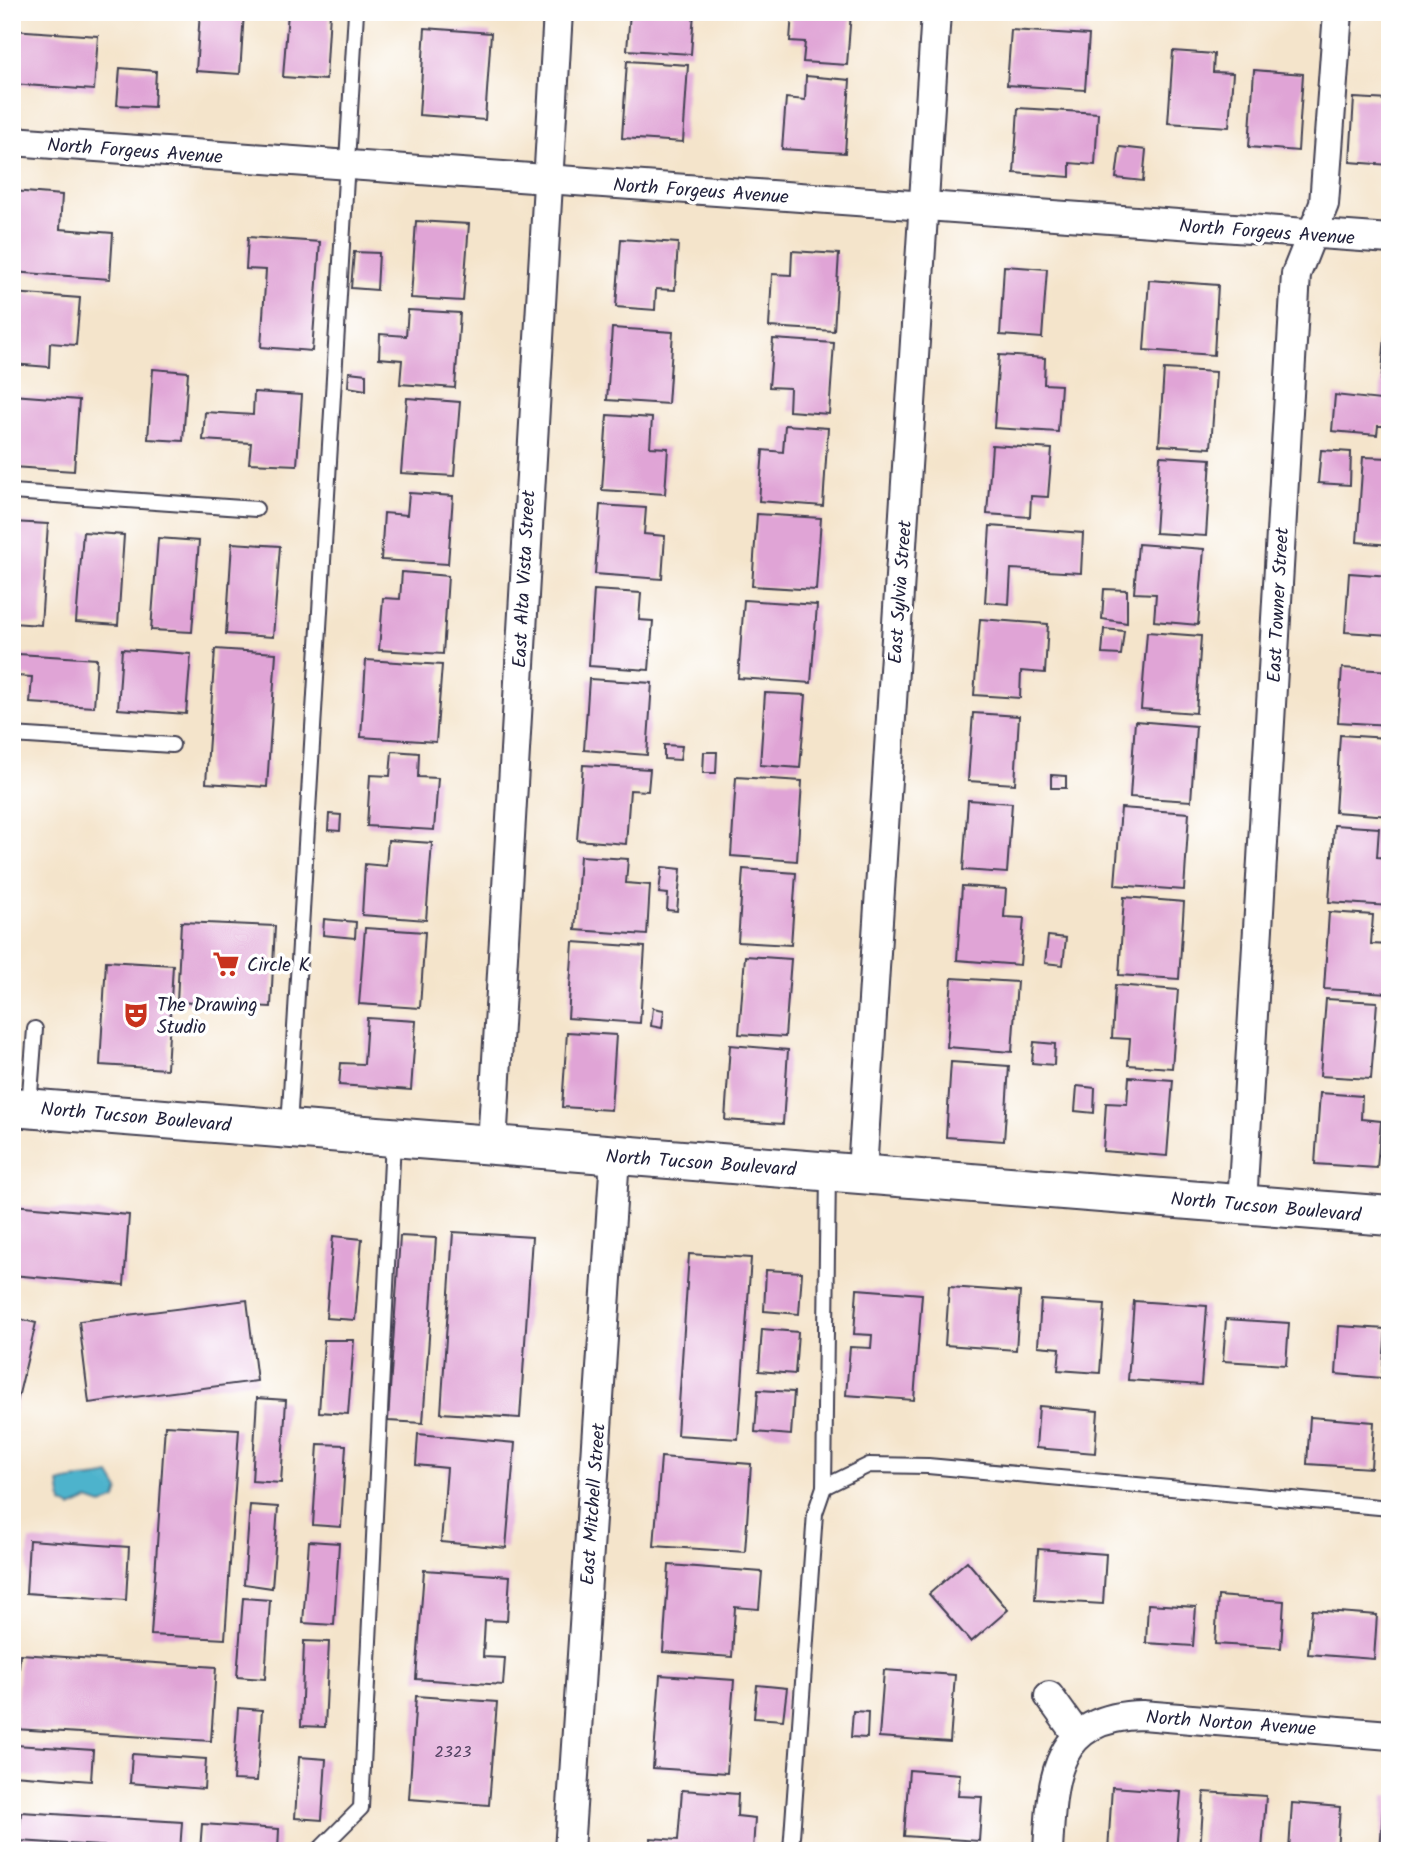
<svg xmlns="http://www.w3.org/2000/svg" width="1402" height="1863" viewBox="0 0 1402 1863" font-family="Kalam,sans-serif">
  <style>
    .water { fill: #4db3cc; stroke: #386a84; stroke-width: 2 }
    .building { fill: #e0a4d6 }
    .lines { fill: none; stroke-linecap: round; stroke-linejoin: round }
    .service-casing { stroke: #423f51; stroke-width: 18 }
    .minor-casing { stroke: #423f51; stroke-width: 32 }
    .secondary-casing { stroke: #423f51; stroke-width: 42 }
    .service { stroke: #fff; stroke-width: 14 }
    .minor { stroke: #fff; stroke-width: 28 }
    .secondary { stroke: #fff; stroke-width: 38 }
    .labels { text-anchor: middle; stroke-width: 7; stroke-linejoin: round; paint-order: stroke }
    .number-label { font-size: 16px; fill: #524262 }
    .street-label { font-size: 19px; fill: #22223b; stroke: #fff }
    .poi-label { font-size: 19px; fill: #22223b; stroke: #fff; text-anchor: start }
  </style>
  <rect width="100%" height="100%" fill="#fff"/>
  <filter id="ink" filterUnits="userSpaceOnUse"><feTurbulence type="fractalNoise" baseFrequency=".0143" numOctaves="2"/><feDisplacementMap in="SourceGraphic" scale="14" xChannelSelector="R" yChannelSelector="G"/><feConvolveMatrix kernelMatrix="1 2 1 2 8 2 1 2 1" color-interpolation-filters="sRGB"/></filter>
  <filter id="wash" filterUnits="userSpaceOnUse"><feTurbulence type="fractalNoise" baseFrequency=".00686" numOctaves="4" result="noise"/><feDisplacementMap in="SourceGraphic" scale="28" xChannelSelector="R" yChannelSelector="G"/><feGaussianBlur stdDeviation="1.57" result="paint"/><feColorMatrix in="noise" values="0 0 0 0 0 0 0 0 0 0 0 0 0 0 0 0 0 1.4 0 .05"/><feComposite in="paint" operator="in"/></filter>
  <g filter="url(#wash)">
    <rect width="100%" height="100%" fill="#f4e4cb"/>
    <path class="water" d="M110 1475 119 1490 116 1499 102 1505 88 1500 71 1508 62 1503 59 1483C75 1477 93 1480 110 1475Z"/>
    <g id="blocks">
      <g class="building">
        <polygon points="200,12 244,12 240,74 196,71"/>
        <polygon points="288,12 330,12 326,80 283,77"/>
        <polygon points="441,12 492,12 492,18"/>
        <polygon points="630,12 694,12 691,54 627,50"/>
        <polygon points="792,12 851,12 847,65 803,62 805,42 790,41"/>
        <polygon points="1038,12 1069,12 1068,16"/>
        <polygon points="425,28 491,33 485,120 419,115"/>
        <polygon points="12,30 98,36 94,90 12,84"/>
        <polygon points="1011,30 1089,35 1085,90 1007,85"/>
        <polygon points="1173,51 1214,54 1213,72 1233,73 1229,127 1168,123"/>
        <polygon points="627,61 688,65 683,142 622,138"/>
        <polygon points="120,68 156,71 154,107 117,105"/>
        <polygon points="1254,70 1303,74 1298,151 1249,147"/>
        <polygon points="806,76 850,80 845,153 782,149 786,98 805,100"/>
        <polygon points="1354,98 1390,100 1390,165 1350,162"/>
        <polygon points="1018,108 1098,113 1095,165 1070,163 1070,177 1014,173"/>
        <polygon points="1120,147 1146,150 1143,181 1116,178"/>
        <polygon points="12,191 62,195 60,229 113,233 110,279 12,272"/>
        <polygon points="416,221 469,224 463,301 411,298"/>
        <polygon points="248,237 320,242 312,351 261,347 266,270 246,269"/>
        <polygon points="621,239 678,243 675,290 656,289 655,310 616,307"/>
        <polygon points="792,251 839,254 834,331 769,327 772,274 791,275"/>
        <polygon points="354,252 379,253 377,290 351,288"/>
        <polygon points="1004,266 1047,269 1042,338 1000,335"/>
        <polygon points="1149,280 1218,285 1214,355 1144,350"/>
        <polygon points="12,293 80,298 76,345 50,343 49,367 12,364"/>
        <polygon points="408,310 460,313 455,388 400,384 402,360 379,358 380,334 406,336"/>
        <polygon points="612,328 673,332 668,404 607,400"/>
        <polygon points="1385,334 1390,335 1390,426 1378,426 1377,435 1332,431 1335,395 1380,400"/>
        <polygon points="773,339 834,343 829,414 789,411 790,388 769,387"/>
        <polygon points="999,355 1045,358 1044,384 1061,385 1058,432 994,428"/>
        <polygon points="153,369 188,372 183,441 148,439"/>
        <polygon points="1164,369 1216,372 1211,448 1159,445"/>
        <polygon points="349,372 366,374 366,390 348,387"/>
        <polygon points="254,392 302,395 297,465 249,463 251,443 203,440 205,412 253,415"/>
        <polygon points="12,395 79,400 74,471 12,467"/>
        <polygon points="407,398 460,402 454,476 401,473"/>
        <polygon points="607,415 652,418 650,447 668,448 665,494 602,490"/>
        <polygon points="785,425 828,428 823,506 759,501 763,450 783,452"/>
        <polygon points="992,445 1052,449 1048,497 1031,496 1030,517 987,514"/>
        <polygon points="1321,450 1351,452 1350,485 1318,483"/>
        <polygon points="1160,456 1211,459 1206,536 1155,533"/>
        <polygon points="1363,457 1390,458 1390,545 1357,542"/>
        <polygon points="409,493 453,496 448,564 381,560 384,513 407,515"/>
        <polygon points="600,505 646,508 644,534 665,536 662,579 595,574"/>
        <polygon points="757,514 821,518 816,590 752,586"/>
        <polygon points="12,522 48,524 41,625 12,623"/>
        <polygon points="990,526 1083,533 1081,573 1011,569 1009,604 985,602"/>
        <polygon points="83,532 124,535 118,625 76,622"/>
        <polygon points="158,538 199,541 192,632 151,630"/>
        <polygon points="232,543 280,546 273,637 226,634"/>
        <polygon points="1138,544 1204,549 1198,625 1154,621 1156,594 1134,593"/>
        <polygon points="402,572 448,576 443,654 379,650 383,598 400,599"/>
        <polygon points="1349,573 1390,576 1390,635 1345,632"/>
        <polygon points="1104,589 1127,590 1127,623 1102,619"/>
        <polygon points="594,590 641,593 639,620 653,621 649,670 589,666"/>
        <polygon points="744,600 817,605 811,683 738,678"/>
        <polygon points="980,619 1048,624 1045,673 1021,671 1020,698 974,695"/>
        <polygon points="1104,629 1124,631 1121,655 1102,654"/>
        <polygon points="1147,632 1201,636 1196,713 1141,709"/>
        <polygon points="122,649 191,654 186,714 118,709"/>
        <polygon points="215,649 276,653 267,787 206,783"/>
        <polygon points="18,654 97,659 94,707 30,703 32,677 16,676"/>
        <polygon points="366,660 442,665 436,742 361,737"/>
        <polygon points="1342,668 1390,671 1390,725 1338,722"/>
        <polygon points="589,679 652,683 647,755 584,750"/>
        <polygon points="765,693 806,695 800,768 760,765"/>
        <polygon points="973,713 1019,716 1015,784 968,781"/>
        <polygon points="1135,721 1196,726 1191,801 1130,797"/>
        <polygon points="1340,735 1387,738 1384,783 1390,783 1390,816 1335,812"/>
        <polygon points="664,745 682,746 680,760 664,759"/>
        <polygon points="392,751 419,753 418,777 438,778 434,830 367,826 370,775 390,776"/>
        <polygon points="704,752 717,752 716,773 703,773"/>
        <polygon points="583,765 650,769 648,791 630,790 626,844 577,840"/>
        <polygon points="1051,775 1066,776 1066,788 1051,788"/>
        <polygon points="736,777 802,781 797,861 731,856"/>
        <polygon points="968,800 1012,803 1007,873 963,870"/>
        <polygon points="1121,808 1189,813 1184,890 1115,885"/>
        <polygon points="329,814 341,815 340,831 328,830"/>
        <polygon points="1334,825 1379,828 1377,857 1390,858 1390,906 1329,902"/>
        <polygon points="388,840 432,843 426,920 362,915 365,864 386,866"/>
        <polygon points="580,856 628,859 626,883 650,885 647,935 575,930"/>
        <polygon points="662,867 681,869 677,911 667,910 668,894 659,893"/>
        <polygon points="743,869 796,873 791,945 738,942"/>
        <polygon points="962,886 1006,889 1004,917 1024,918 1020,965 957,960"/>
        <polygon points="1124,897 1184,902 1179,979 1119,975"/>
        <polygon points="1329,912 1373,915 1371,944 1390,945 1388,993 1324,989"/>
        <polygon points="324,919 356,922 355,938 323,935"/>
        <polygon points="181,922 275,926 271,1007 177,1002"/>
        <polygon points="365,928 425,932 420,1008 359,1004"/>
        <polygon points="1048,936 1066,938 1063,965 1045,963"/>
        <polygon points="573,942 645,947 640,1023 568,1018"/>
        <polygon points="745,956 791,959 785,1037 739,1034"/>
        <polygon points="106,961 173,965 167,1069 100,1065"/>
        <polygon points="952,978 1017,982 1012,1052 947,1047"/>
        <polygon points="1115,985 1178,990 1172,1068 1128,1065 1130,1039 1112,1038"/>
        <polygon points="1326,999 1377,1002 1371,1079 1320,1076"/>
        <polygon points="653,1008 664,1010 662,1028 651,1026"/>
        <polygon points="367,1018 416,1021 411,1090 339,1085 341,1063 364,1064"/>
        <polygon points="567,1032 616,1035 611,1110 562,1107"/>
        <polygon points="1034,1042 1055,1044 1054,1065 1032,1063"/>
        <polygon points="730,1045 788,1050 783,1124 725,1120"/>
        <polygon points="951,1062 1009,1066 1004,1141 946,1137"/>
        <polygon points="1129,1077 1173,1080 1167,1156 1103,1151 1106,1103 1127,1104"/>
        <polygon points="1077,1086 1095,1088 1094,1113 1075,1111"/>
        <polygon points="1320,1093 1362,1096 1361,1119 1381,1121 1377,1168 1315,1164"/>
        <polygon points="12,1205 129,1215 124,1285 12,1275"/>
        <polygon points="453,1232 532,1237 520,1418 441,1413"/>
        <polygon points="333,1236 362,1239 355,1320 326,1318"/>
        <polygon points="400,1236 436,1238 423,1423 388,1421"/>
        <polygon points="689,1254 751,1258 738,1439 677,1435"/>
        <polygon points="766,1270 802,1272 799,1314 764,1311"/>
        <polygon points="949,1287 1020,1292 1016,1350 945,1345"/>
        <polygon points="857,1289 922,1294 914,1400 846,1395 850,1347 871,1348 872,1335 854,1334"/>
        <polygon points="247,1300 257,1381 89,1403 79,1321"/>
        <polygon points="1041,1300 1105,1304 1100,1373 1058,1370 1060,1348 1038,1346"/>
        <polygon points="1134,1301 1207,1306 1201,1385 1128,1380"/>
        <polygon points="12,1317 36,1323 13,1419 12,1419"/>
        <polygon points="1226,1319 1289,1323 1286,1365 1223,1361"/>
        <polygon points="1339,1326 1386,1329 1382,1378 1336,1374"/>
        <polygon points="762,1329 798,1332 795,1374 759,1371"/>
        <polygon points="324,1340 354,1340 348,1414 319,1412"/>
        <polygon points="758,1390 794,1392 791,1435 755,1432"/>
        <polygon points="257,1398 286,1400 281,1483 252,1481"/>
        <polygon points="1039,1406 1098,1411 1095,1453 1036,1448"/>
        <polygon points="1310,1417 1374,1422 1371,1468 1307,1464"/>
        <polygon points="165,1425 239,1429 225,1639 151,1635"/>
        <polygon points="418,1434 515,1443 506,1548 441,1542 447,1468 416,1465"/>
        <polygon points="318,1444 346,1445 341,1527 313,1525"/>
        <polygon points="661,1457 751,1464 745,1552 654,1546"/>
        <polygon points="250,1505 278,1507 272,1588 244,1584"/>
        <polygon points="29,1540 129,1547 126,1600 26,1593"/>
        <polygon points="309,1541 339,1543 334,1625 303,1623"/>
        <polygon points="1038,1549 1106,1554 1103,1604 1035,1600"/>
        <polygon points="967,1561 1008,1610 971,1642 929,1594"/>
        <polygon points="669,1565 762,1572 759,1609 735,1607 732,1657 663,1652"/>
        <polygon points="424,1570 510,1576 507,1621 485,1620 483,1657 505,1658 503,1685 416,1679"/>
        <polygon points="1218,1596 1284,1601 1281,1648 1215,1644"/>
        <polygon points="243,1598 270,1600 265,1679 237,1677"/>
        <polygon points="1148,1604 1196,1607 1193,1646 1146,1643"/>
        <polygon points="1312,1610 1377,1615 1374,1659 1308,1654"/>
        <polygon points="304,1641 329,1642 325,1727 301,1726"/>
        <polygon points="20,1654 216,1667 211,1741 15,1729"/>
        <polygon points="884,1670 955,1675 950,1742 879,1737"/>
        <polygon points="660,1675 734,1680 727,1773 653,1768"/>
        <polygon points="757,1685 787,1688 783,1720 754,1718"/>
        <polygon points="416,1696 497,1702 489,1805 409,1799"/>
        <polygon points="238,1708 262,1710 257,1781 233,1780"/>
        <polygon points="853,1711 868,1712 867,1738 851,1737"/>
        <polygon points="15,1745 93,1750 91,1781 13,1775"/>
        <polygon points="132,1754 206,1759 204,1789 130,1783"/>
        <polygon points="299,1757 326,1759 322,1820 295,1818"/>
        <polygon points="909,1770 960,1774 958,1796 982,1797 979,1841 904,1836"/>
        <polygon points="1112,1787 1181,1792 1176,1851 1108,1851"/>
        <polygon points="682,1790 738,1794 737,1816 755,1818 753,1851 650,1851 651,1838 678,1840"/>
        <polygon points="1204,1792 1266,1796 1262,1851 1200,1851"/>
        <polygon points="1384,1795 1390,1795 1390,1851 1380,1851"/>
        <polygon points="1292,1803 1340,1807 1337,1851 1289,1851"/>
        <polygon points="21,1812 182,1822 180,1851 19,1841"/>
        <polygon points="202,1824 279,1829 278,1851 200,1851"/>
      </g>
    </g>
  </g>
  <g filter="url(#ink)">
    <use href="#blocks" fill-opacity="0" stroke="#423f51" stroke-width="2"/>
    <g class="lines">
      <g class="service-casing">
        <g id="service">
          <polyline points="12,492 256,509"/>
          <polyline points="12,735 172,745"/>
          <polyline points="29,1107 35,1029"/>
          <polyline points="289,1127 356,12"/>
          <polyline points="824,1487 828,1172"/>
          <polyline points="318,1851 361,1808 393,1140"/>
          <polyline points="791,1851 815,1513 824,1487 869,1465 928,1466 1390,1508"/>
        </g>
      </g>
      <g class="minor-casing">
        <g id="minor">
          <polyline points="12,141 1390,239"/>
          <polyline points="492,1145 558,12"/>
          <polyline points="862,1172 936,12"/>
          <polyline points="1242,1204 1296,274 1324,204 1338,12"/>
          <polyline points="1049,1696 1077,1735"/>
          <polyline points="569,1851 615,1157"/>
          <path d="M1048 1851C1052 1779 1053 1717 1142 1715L1390 1735"/>
        </g>
      </g>
      <g class="secondary-casing">
        <polyline id="secondary" points="12,1107 1390,1216"/>
      </g>
      <use href="#service" class="service"/>
      <use href="#minor" class="minor"/>
      <use href="#secondary" class="secondary"/>
    </g>
  </g>
  <defs>
    <g id="supermarket-bare" transform="scale(2.1)"><path d="M-6-5.5h2.5l.6 2H6L4.5 2H-2.5L-4.4-4H-6ZM-1.5 3.2a1.3 1.3 0 1 0 .1 0ZM3 3.2a1.3 1.3 0 1 0 .1 0Z" fill="#c8321e" stroke="#fff" stroke-width="2.5" paint-order="stroke"/></g>
    <g id="theatre-bare" transform="scale(2.1)"><path d="M-5-5.5Q0-4 5-5.5V0Q5 5 0 6Q-5 5-5 0ZM-3.3-2.5H-1v1.5H-3.3ZM1-2.5H3.3v1.5H1ZM-2.8 1Q0 5.5 2.8 1Z" fill="#c8321e" stroke="#fff" stroke-width="2.5" paint-order="stroke"/></g>
  </defs>
  <g fill-rule="evenodd">
    <use href="#supermarket-bare" x="226" y="964"/>
    <use href="#theatre-bare" x="136" y="1015"/>
  </g>
  <g class="labels">
    <g class="number-label">
      <text x="453" y="1757">2323</text>
    </g>
    <g class="street-label">
      <text transform="translate(135 150) rotate(4)" y="7">North Forgeus Avenue</text>
      <text transform="translate(701 190) rotate(4)" y="7">North Forgeus Avenue</text>
      <text transform="translate(1267 231) rotate(4)" y="7">North Forgeus Avenue</text>
      <text transform="translate(523 579) rotate(-87)" y="7">East Alta Vista Street</text>
      <text transform="translate(899 592) rotate(-86)" y="7">East Sylvia Street</text>
      <text transform="translate(1277 605) rotate(-87)" y="7">East Towner Street</text>
      <text transform="translate(136 1116) rotate(5)" y="7">North Tucson Boulevard</text>
      <text transform="translate(701 1162) rotate(4)" y="7">North Tucson Boulevard</text>
      <text transform="translate(1266 1206) rotate(5)" y="7">North Tucson Boulevard</text>
      <text transform="translate(592 1504) rotate(-86)" y="7">East Mitchell Street</text>
      <text transform="translate(1231 1722) rotate(4)" y="7">North Norton Avenue</text>
    </g>
    <g class="poi-label">
      <text x="247" y="971">Circle K</text>
      <text x="157" y="1011">The Drawing<tspan x="157" dy="22">Studio</tspan></text>
    </g>
  </g>
  <rect width="1402" height="1863" fill="none" stroke="#fff" stroke-width="42"/>
</svg>
